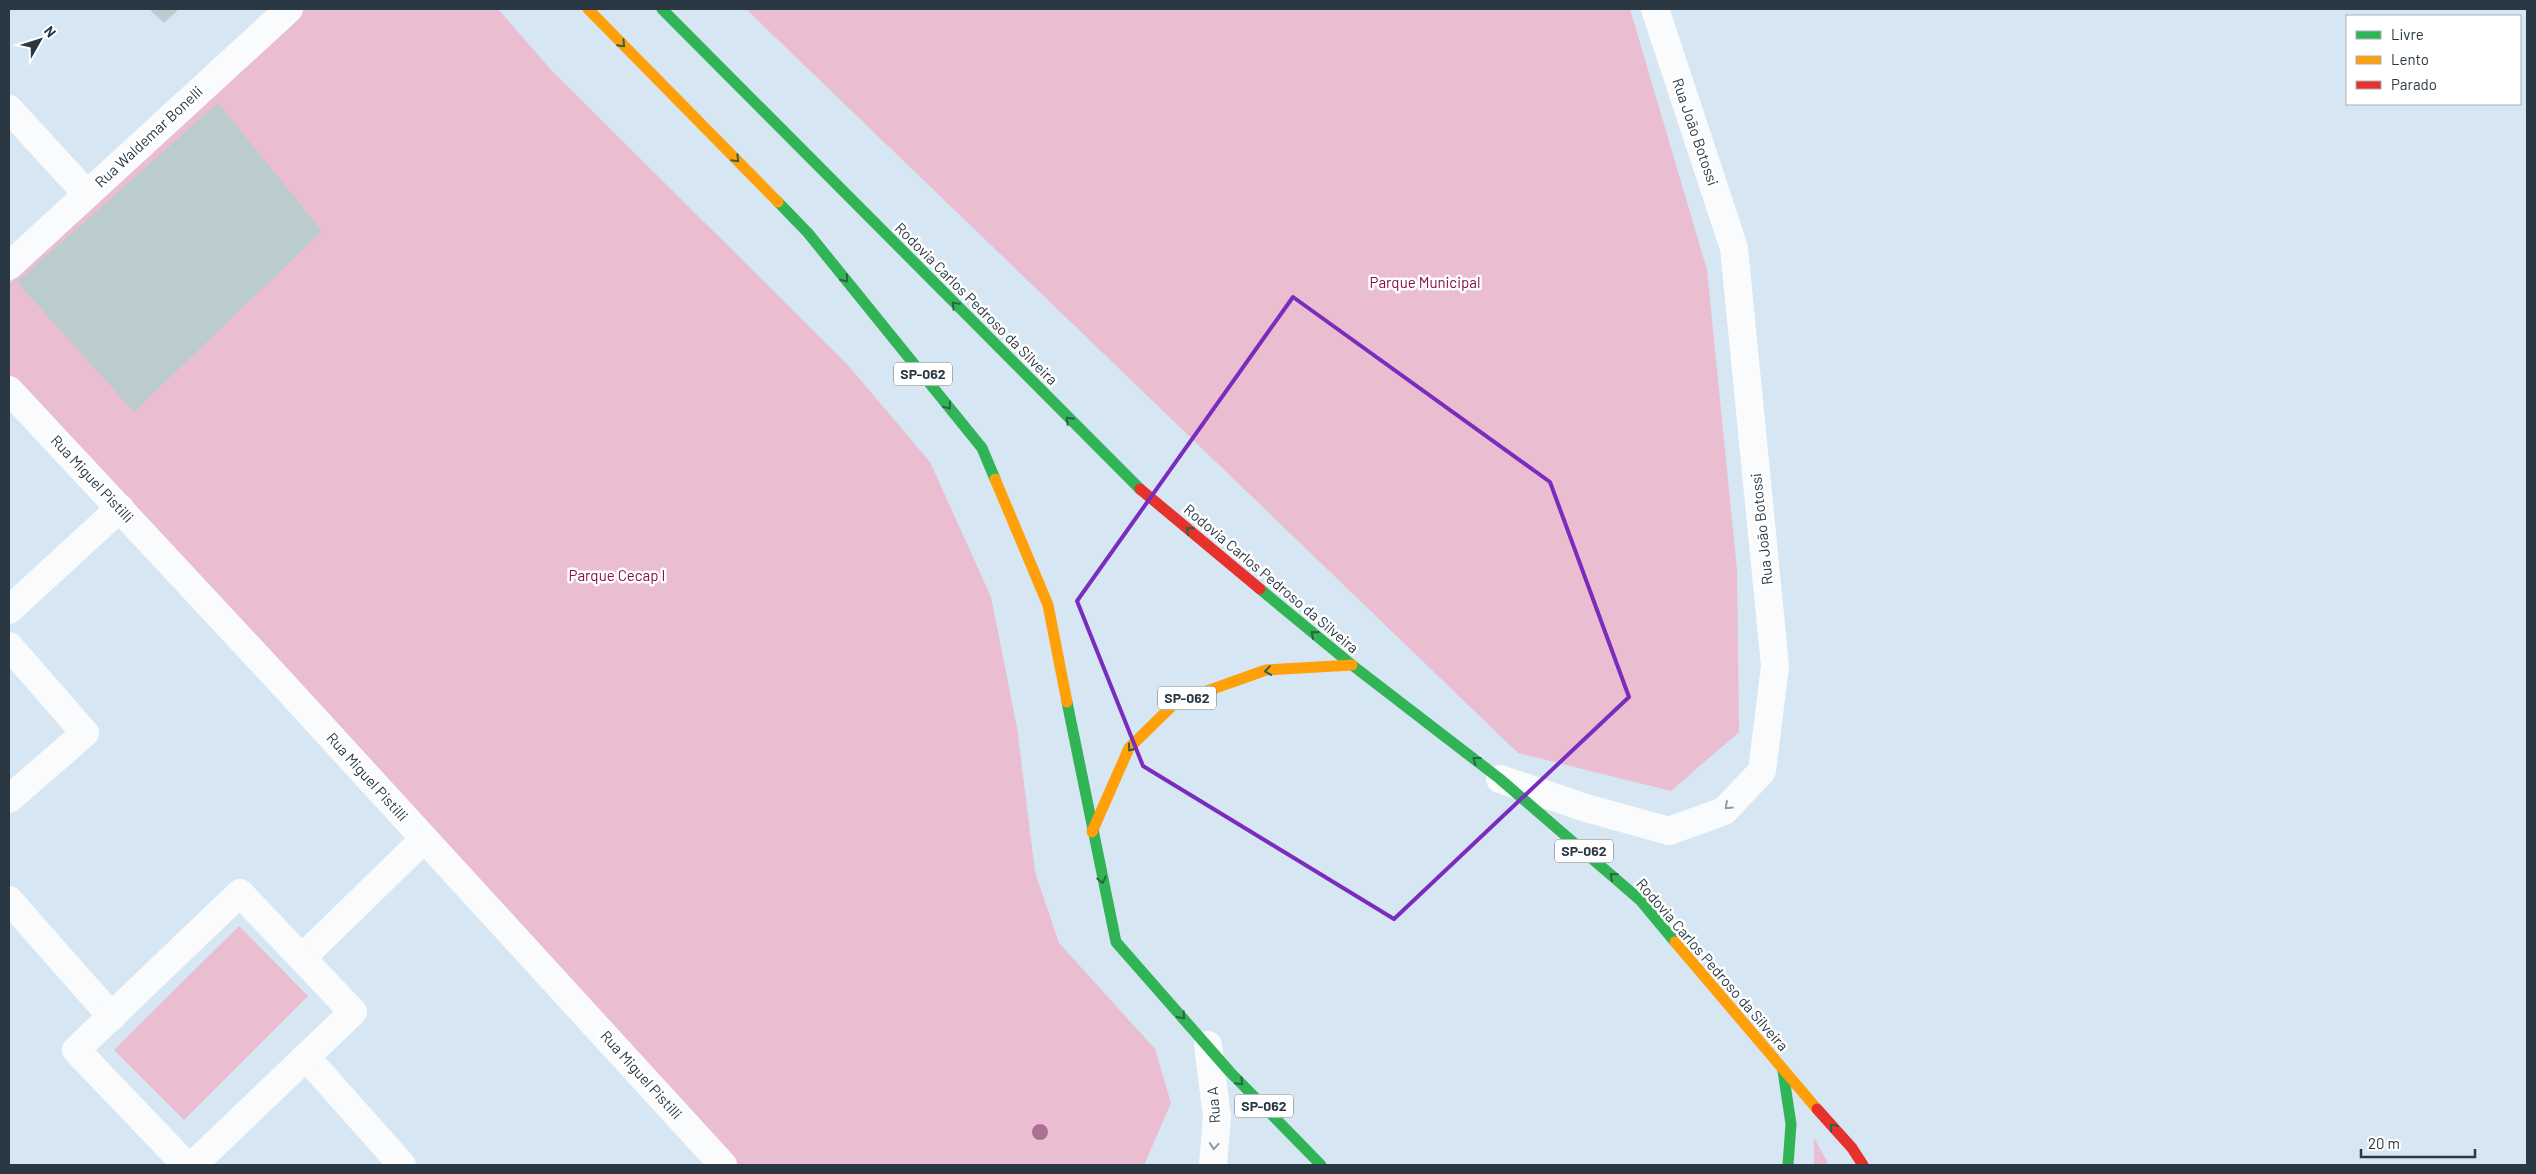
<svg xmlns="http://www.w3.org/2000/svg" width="2536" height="1174" viewBox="0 0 2536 1174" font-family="Barlow,sans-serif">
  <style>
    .green { fill: #eabdd1 }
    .building { fill: #bbcccf }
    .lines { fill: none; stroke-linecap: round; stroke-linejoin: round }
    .street { stroke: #f9fbfd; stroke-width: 28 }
    .fast { stroke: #30b455; stroke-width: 11 }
    .slow { stroke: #ff9f0a; stroke-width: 11 }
    .jam { stroke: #e5322d; stroke-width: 11 }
    .tree { fill: #ab7093 }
    .oneway { stroke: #2c6349 }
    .oneway2 { stroke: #929aa0 }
    .marked { fill: none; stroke: #7b2cbf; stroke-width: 4; stroke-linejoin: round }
    .labels { text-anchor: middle; stroke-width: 5; stroke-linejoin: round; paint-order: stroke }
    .shield { fill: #fff; stroke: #6a747b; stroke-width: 1 }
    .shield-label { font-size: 14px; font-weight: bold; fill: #2a3843 }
    .street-label { font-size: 15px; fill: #2a3843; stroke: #fff }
    .park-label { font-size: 15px; fill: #880f45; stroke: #fff }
  </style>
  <rect width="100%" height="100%" fill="#d6e6f2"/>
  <g class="green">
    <polygon points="304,9 498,9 552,71 846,363 930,462 991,597 1017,728 1035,872 1059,943 1155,1049 1171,1103 1144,1165 737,1165 9,378 9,284"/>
    <polygon points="746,9 1630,9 1707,270 1737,570 1739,732 1671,791 1518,753"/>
    <polygon points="239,926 308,996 184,1120 114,1050"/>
    <polygon points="1814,1138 1829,1165 1814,1165"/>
  </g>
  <g class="building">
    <polygon points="149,9 179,9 164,23"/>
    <polygon points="218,103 322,231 134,412 17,282"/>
  </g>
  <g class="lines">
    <g class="street">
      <polyline points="9,109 87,194"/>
      <polyline points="9,266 289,9"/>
      <polyline points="9,390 280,681 723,1165"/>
      <polyline points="9,610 120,508"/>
      <polyline points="9,646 85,733 9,799"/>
      <polyline points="1500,779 1586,808 1669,831 1724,811 1762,771 1775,666 1734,248 1655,9"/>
      <polyline points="9,900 112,1017"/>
      <polyline points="302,958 424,839"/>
      <polyline points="1208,1045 1217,1117 1213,1165"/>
      <polyline points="306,1057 402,1165"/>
      <polyline points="186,1165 76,1050 240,893 353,1012 193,1165"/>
    </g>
    <g class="fast">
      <polyline points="662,9 1140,489"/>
      <polyline points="778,202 808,233 982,448 995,479"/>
      <polyline points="1260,589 1352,665 1500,779 1640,900 1675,942"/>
      <polyline points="1067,702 1116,942 1230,1072 1321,1165"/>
      <polyline points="1783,1071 1791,1124 1788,1165"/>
    </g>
    <g class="slow">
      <polyline points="588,9 778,202"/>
      <polyline points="995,479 1048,605 1067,702"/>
      <polyline points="1092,832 1129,748 1176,702 1266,670 1352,665"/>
      <polyline points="1675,942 1817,1109"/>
    </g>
    <g class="jam">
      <polyline points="1140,489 1260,589"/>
      <polyline points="1817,1109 1852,1148 1863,1165"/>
    </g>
  </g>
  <circle class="tree" cx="1040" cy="1132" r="8"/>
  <defs><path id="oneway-chevron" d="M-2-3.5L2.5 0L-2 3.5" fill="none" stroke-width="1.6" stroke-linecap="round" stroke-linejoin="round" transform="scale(1.25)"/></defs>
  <g class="oneway">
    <use href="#oneway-chevron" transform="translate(622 44) rotate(46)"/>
    <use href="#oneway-chevron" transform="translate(736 159) rotate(46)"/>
    <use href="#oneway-chevron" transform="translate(845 279) rotate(51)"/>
    <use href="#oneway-chevron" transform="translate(955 305) rotate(-135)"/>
    <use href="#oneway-chevron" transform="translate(948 406) rotate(51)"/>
    <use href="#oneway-chevron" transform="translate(1069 420) rotate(-135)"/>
    <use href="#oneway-chevron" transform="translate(1189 530) rotate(-140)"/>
    <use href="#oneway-chevron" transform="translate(1314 634) rotate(-140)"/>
    <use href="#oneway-chevron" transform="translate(1268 671) rotate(171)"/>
    <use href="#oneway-chevron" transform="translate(1131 748) rotate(126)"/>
    <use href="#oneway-chevron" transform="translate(1476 760) rotate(-142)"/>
    <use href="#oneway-chevron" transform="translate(1613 876) rotate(-139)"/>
    <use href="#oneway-chevron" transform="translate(1102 880) rotate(77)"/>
    <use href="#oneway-chevron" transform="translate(1182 1016) rotate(49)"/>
    <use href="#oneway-chevron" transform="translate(1240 1082) rotate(46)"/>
    <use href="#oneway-chevron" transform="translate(1833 1127) rotate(-131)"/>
  </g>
  <g class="oneway2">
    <use href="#oneway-chevron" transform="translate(1728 806) rotate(137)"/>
    <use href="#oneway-chevron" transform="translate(1214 1146) rotate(95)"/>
  </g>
  <path class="marked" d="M1293 297 1550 482 1629 697 1394 919 1143 766 1077 601Z"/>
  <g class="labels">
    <g class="shield">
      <rect x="894" y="362.5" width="58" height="23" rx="4"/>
      <rect x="1158" y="686.5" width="58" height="23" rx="4"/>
      <rect x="1555" y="839.5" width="58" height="23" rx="4"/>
      <rect x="1235" y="1094.5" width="58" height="23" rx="4"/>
    </g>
    <g class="shield-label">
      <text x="923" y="379">SP-062</text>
      <text x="1187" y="703">SP-062</text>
      <text x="1584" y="856">SP-062</text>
      <text x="1264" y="1111">SP-062</text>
    </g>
    <g class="street-label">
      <text transform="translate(1695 132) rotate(71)" y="5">Rua João Botossi</text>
      <text transform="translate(149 137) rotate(-43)" y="5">Rua Waldemar Bonelli</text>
      <text transform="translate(976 304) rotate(45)" y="5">Rodovia Carlos Pedroso da Silveira</text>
      <text transform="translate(92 479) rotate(47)" y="5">Rua Miguel Pistilli</text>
      <text transform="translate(1762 529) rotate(-96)" y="5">Rua João Botossi</text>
      <text transform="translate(1271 579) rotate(40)" y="5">Rodovia Carlos Pedroso da Silveira</text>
      <text transform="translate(367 777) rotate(48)" y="5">Rua Miguel Pistilli</text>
      <text transform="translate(1712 965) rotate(49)" y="5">Rodovia Carlos Pedroso da Silveira</text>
      <text transform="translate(641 1075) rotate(48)" y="5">Rua Miguel Pistilli</text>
      <text transform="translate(1214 1105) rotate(-94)" y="5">Rua A</text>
    </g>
    <g class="park-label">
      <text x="1425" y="288">Parque Municipal</text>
      <text x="617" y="581">Parque Cecap I</text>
    </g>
  </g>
  <rect width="2536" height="1174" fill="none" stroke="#2a3843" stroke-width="20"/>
  <rect x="2346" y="15" width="175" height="90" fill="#ffffff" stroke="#aaafb4"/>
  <rect x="2356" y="31" width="25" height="8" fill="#30b455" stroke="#aaafb4"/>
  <text x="2391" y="40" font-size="15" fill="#2a3843">Livre</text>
  <rect x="2356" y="56" width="25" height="8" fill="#ff9f0a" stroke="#aaafb4"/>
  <text x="2391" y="65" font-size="15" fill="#2a3843">Lento</text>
  <rect x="2356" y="81" width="25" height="8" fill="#e5322d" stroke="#aaafb4"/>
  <text x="2391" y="90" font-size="15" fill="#2a3843">Parado</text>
  <g transform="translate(40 40) rotate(51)" stroke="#ffffff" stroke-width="4" paint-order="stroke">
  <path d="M0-4L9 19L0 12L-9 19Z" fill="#2a3843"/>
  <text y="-8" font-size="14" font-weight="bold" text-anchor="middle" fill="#2a3843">N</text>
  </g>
  <path d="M2361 1149v8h114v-8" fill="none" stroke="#2a3843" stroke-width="2.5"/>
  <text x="2368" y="1149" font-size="15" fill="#2a3843" stroke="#ffffff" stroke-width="4" paint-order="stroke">20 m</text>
</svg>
